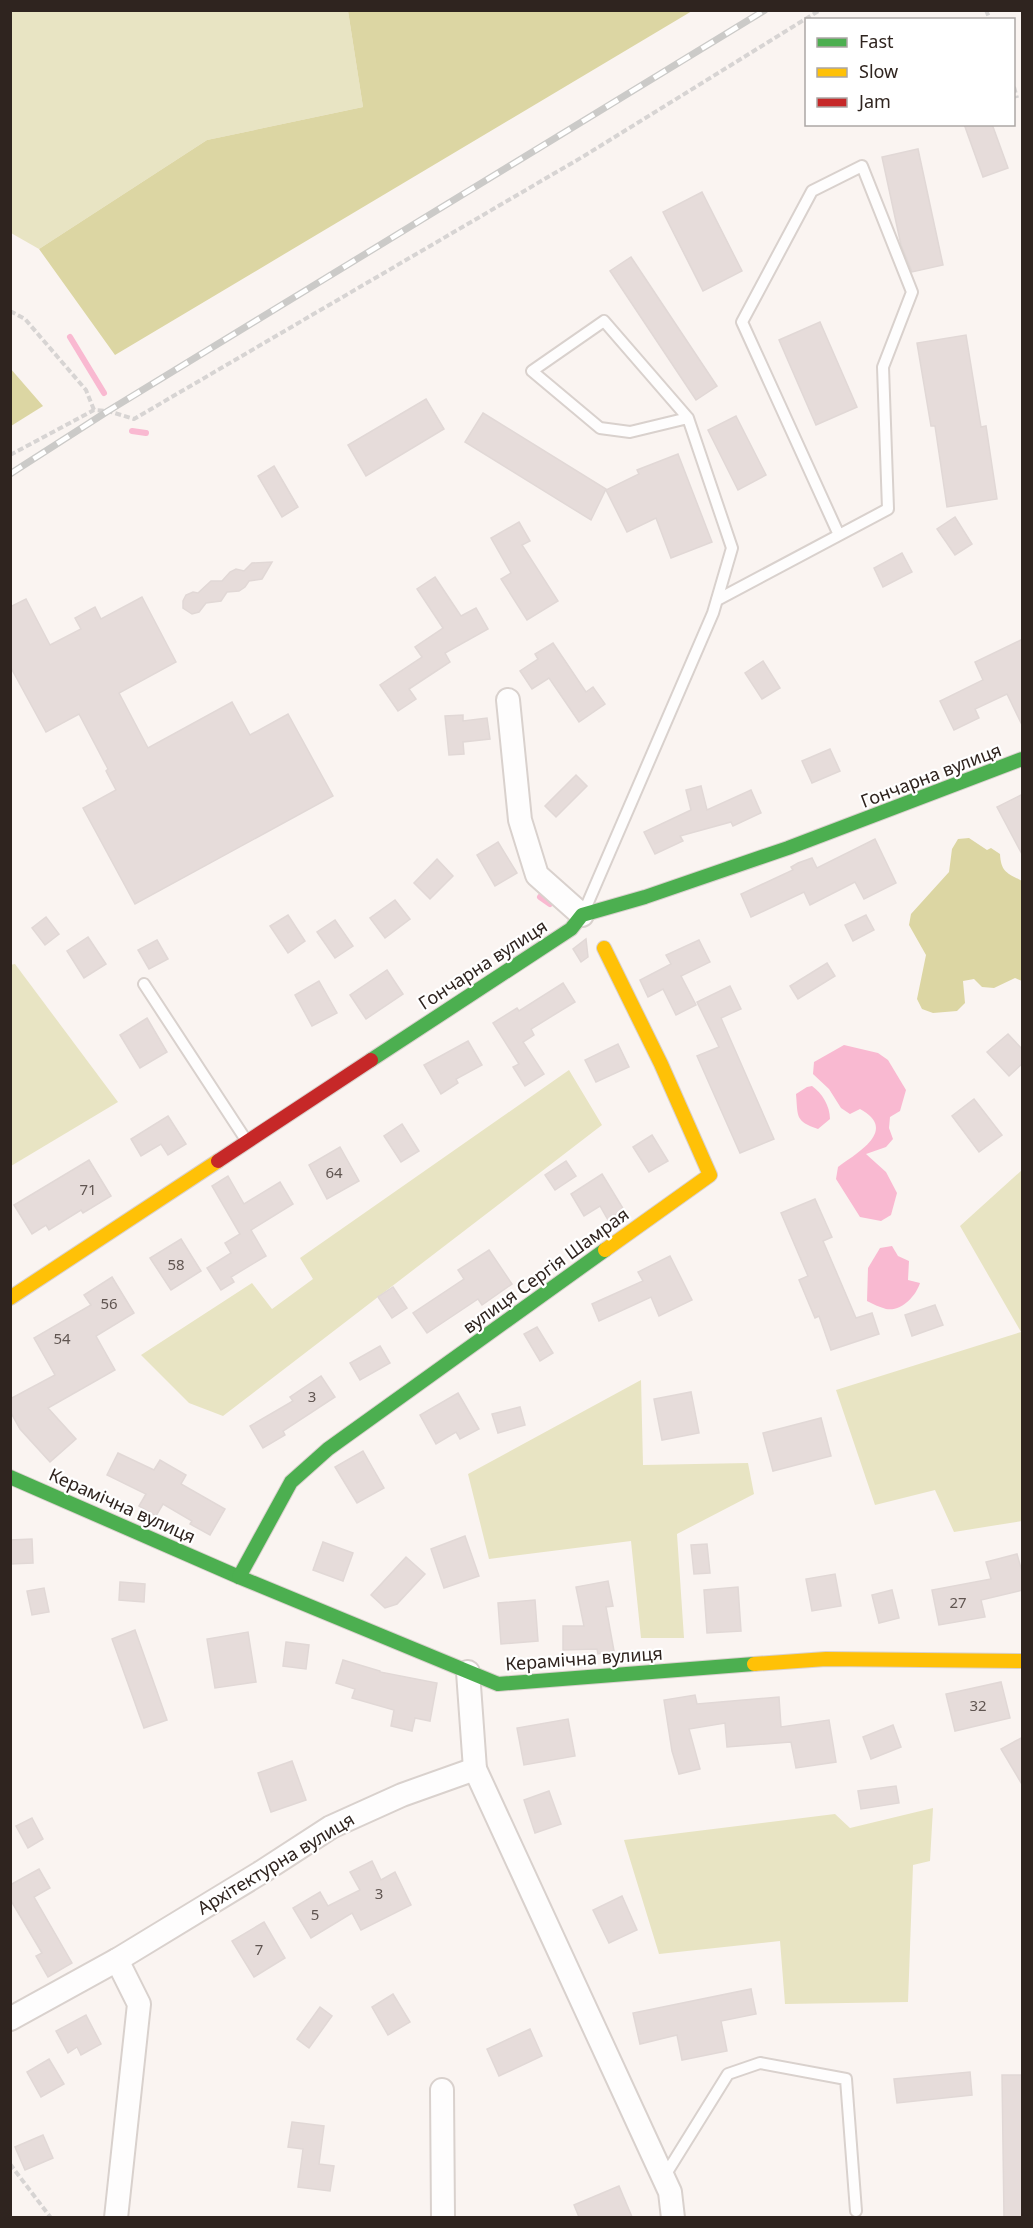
<svg xmlns="http://www.w3.org/2000/svg" width="1033" height="2228" viewBox="0 0 1033 2228" font-family="'Noto Sans',sans-serif">
  <style>
    .green { fill: #e8e4c3 }
    .forest { fill: #dcd6a3 }
    .water { fill: #f9b9d1 }
    .lines { fill: none; stroke-linecap: round; stroke-linejoin: round }
    .stream { stroke: #f9b9d1; stroke-width: 6 }
    .building { fill: #e6dcda; stroke: #e1d8d6; stroke-width: 1.5 }
    .lane-casing { stroke: #d9d1cd; stroke-width: 14 }
    .street-casing { stroke: #d9d1cd; stroke-width: 26 }
    .fast-casing { stroke: #d9d1cd; stroke-width: 16 }
    .slow-casing { stroke: #d9d1cd; stroke-width: 16 }
    .jam-casing { stroke: #d9d1cd; stroke-width: 16 }
    .path { stroke: #d7d4d3; stroke-width: 4; stroke-dasharray: 6 3; stroke-linecap: butt }
    .lane { stroke: #fefdfd; stroke-width: 10 }
    .street { stroke: #fefdfd; stroke-width: 22 }
    .fast { stroke: #4caf50; stroke-width: 14 }
    .slow { stroke: #ffc107; stroke-width: 14 }
    .jam { stroke: #c62828; stroke-width: 14 }
    .rail-casing { stroke: #cbcac8; stroke-width: 7 }
    .rail { stroke: #fff; stroke-width: 4.5; stroke-dasharray: 14; stroke-linecap: butt }
    .labels { text-anchor: middle; stroke-width: 4.5; stroke-linejoin: round; paint-order: stroke }
    .number-label { font-size: 15px; fill: #605551 }
    .street-label { font-size: 18px; fill: #2f241f; stroke: #fff }
  </style>
  <rect width="100%" height="100%" fill="#faf4f1"/>
  <g class="green">
    <polygon points="11,11 348,11 363,107 207,140 39,249 11,233"/>
    <polygon points="15,964 118,1102 11,1166 10,965"/>
    <polygon points="569,1070 602,1125 223,1416 189,1403 141,1355 252,1283 272,1309 313,1279 300,1258"/>
    <polygon points="1022,1170 1022,1521 954,1532 935,1490 875,1505 836,1390 1021,1332 960,1226"/>
    <polygon points="641,1380 643,1465 748,1463 754,1494 677,1534 684,1638 641,1638 631,1541 489,1559 468,1474"/>
    <polygon points="933,1808 930,1861 913,1865 908,2002 785,2004 780,1941 659,1954 624,1840 835,1814 850,1828"/>
  </g>
  <g class="forest">
    <polygon points="348,11 692,11 115,355 39,249 207,140 363,107"/>
    <polygon points="10,368 43,406 11,426 10,426"/>
    <path d="M969 838 987 850 991 848 1000 854C1001 872 1007 873 1022 881V981L1015 978 994 988 982 987 974 979 963 981 965 1003 957 1011 933 1013 922 1009 917 999 926 955 909 925 911 914 949 872 952 849 958 839Z"/>
  </g>
  <g class="water">
    <path d="M844 1045 878 1053 888 1060 906 1090 900 1111 890 1117 889 1128 893 1139 886 1147 866 1154 886 1172 897 1193 891 1215 881 1221 860 1217 836 1179 838 1167C857 1153 899 1130 860 1109L850 1114 841 1108 829 1089 813 1074 814 1062Z"/>
    <path d="M812 1086C822 1093 830 1106 830 1119L818 1129C795 1121 798 1117 796 1094L807 1087Z"/>
    <path d="M892 1246 898 1256 909 1261 908 1280 920 1283C916 1296 901 1312 886 1309 879 1307 873 1304 867 1301L868 1268 880 1248Z"/>
  </g>
  <g class="lines">
    <g class="stream">
      <polyline points="70,337 104,393"/>
      <polyline points="132,431 146,433"/>
      <polyline points="540,897 550,904"/>
    </g>
  </g>
  <g class="building">
    <polygon points="964,124 992,124 1008,168 983,177"/>
    <polygon points="918,149 943,265 912,272 901,245 882,157"/>
    <polygon points="702,192 742,271 703,291 663,212"/>
    <polygon points="631,257 717,386 696,400 610,271"/>
    <polygon points="820,322 857,407 816,425 779,340"/>
    <polygon points="966,335 981,427 986,426 997,499 947,507 935,426 931,426 917,343"/>
    <polygon points="426,399 444,429 366,476 348,445"/>
    <polygon points="483,413 606,489 591,520 465,442"/>
    <polygon points="736,416 766,475 738,490 708,430"/>
    <polygon points="678,454 712,542 671,558 656,518 627,532 606,490 639,474 637,470"/>
    <polygon points="274,466 298,507 282,517 258,476"/>
    <polygon points="955,517 972,544 955,555 937,529"/>
    <polygon points="519,522 530,541 522,545 558,601 527,620 501,579 511,573 491,538"/>
    <polygon points="902,553 912,572 883,587 874,568"/>
    <polygon points="272,562 262,579 249,581 245,587 239,591 227,592 221,601 206,603 199,612 192,614 183,608 183,601 186,595 193,592 198,593 211,581 222,581 230,572 236,569 244,571 252,563"/>
    <polygon points="435,577 461,616 476,608 488,629 445,653 450,662 409,689 416,699 398,711 380,685 422,657 415,647 443,628 417,589"/>
    <polygon points="142,597 176,662 119,693 148,748 232,702 250,735 288,714 333,796 135,904 83,808 116,790 106,771 108,769 79,714 46,732 10,666 10,607 26,599 50,645 81,629 75,618 95,607 101,619"/>
    <polygon points="1023,639 1023,727 1007,694 975,709 979,718 954,730 940,701 983,680 975,662"/>
    <polygon points="553,643 586,692 593,687 605,704 579,722 549,678 532,689 520,671 538,659 535,654"/>
    <polygon points="763,661 780,688 762,699 745,673"/>
    <polygon points="463,715 463,721 487,718 490,739 463,742 464,754 449,755 445,716"/>
    <polygon points="830,749 840,771 812,783 802,761"/>
    <polygon points="576,775 587,786 556,817 545,806"/>
    <polygon points="701,786 707,810 751,790 761,813 733,826 731,822 680,836 683,841 655,854 644,832 691,810 686,790"/>
    <polygon points="1023,794 1023,856 997,807"/>
    <polygon points="875,839 896,883 864,899 855,882 810,905 804,892 751,917 741,894 793,870 791,867 798,863 812,858 817,868"/>
    <polygon points="498,842 517,873 495,886 477,855"/>
    <polygon points="437,859 453,876 430,899 414,883"/>
    <polygon points="395,900 410,919 385,938 370,918"/>
    <polygon points="288,915 305,941 288,953 270,926"/>
    <polygon points="866,915 874,930 853,941 845,925"/>
    <polygon points="46,917 59,934 45,945 32,928"/>
    <polygon points="335,920 353,946 335,958 317,932"/>
    <polygon points="88,937 106,964 84,978 67,951"/>
    <polygon points="586,939 588,957 581,962 573,949"/>
    <polygon points="157,940 168,959 149,969 138,950"/>
    <polygon points="699,940 710,962 681,976 696,1005 676,1015 663,989 648,997 640,980 671,964 666,955"/>
    <polygon points="827,963 835,976 798,999 790,986"/>
    <polygon points="387,970 403,994 366,1019 350,995"/>
    <polygon points="319,981 337,1013 312,1026 295,995"/>
    <polygon points="563,983 575,1002 531,1029 534,1035 523,1042 544,1074 525,1086 513,1067 519,1064 493,1023 517,1008 519,1011"/>
    <polygon points="730,986 741,1009 721,1018 774,1139 740,1153 697,1056 719,1047 697,1002"/>
    <polygon points="147,1018 167,1052 140,1068 120,1035"/>
    <polygon points="1008,1034 1023,1050 1023,1063 1009,1076 987,1052"/>
    <polygon points="468,1041 482,1065 456,1079 458,1083 441,1094 424,1065"/>
    <polygon points="618,1044 629,1067 596,1082 585,1060"/>
    <polygon points="974,1099 1002,1135 979,1152 952,1116"/>
    <polygon points="168,1116 186,1144 168,1155 161,1144 141,1156 131,1139"/>
    <polygon points="402,1124 419,1151 401,1162 384,1136"/>
    <polygon points="652,1135 668,1161 649,1172 633,1147"/>
    <polygon points="340,1147 359,1181 327,1199 309,1165"/>
    <polygon points="89,1160 111,1196 83,1213 81,1210 49,1230 46,1225 32,1234 14,1205"/>
    <polygon points="566,1161 576,1176 555,1190 545,1175"/>
    <polygon points="602,1174 624,1210 608,1220 600,1206 584,1216 571,1194"/>
    <polygon points="228,1176 244,1204 280,1182 293,1204 251,1230 266,1256 231,1277 234,1282 221,1290 207,1268 231,1253 225,1243 240,1234 212,1186"/>
    <polygon points="815,1199 832,1237 823,1241 856,1318 872,1313 879,1334 831,1350 819,1316 815,1318 799,1280 808,1276 781,1213"/>
    <polygon points="181,1239 201,1271 171,1290 150,1258"/>
    <polygon points="489,1250 512,1284 482,1305 478,1299 427,1333 413,1313 464,1279 458,1270"/>
    <polygon points="670,1256 692,1300 659,1316 651,1297 599,1321 592,1304 643,1281 638,1272"/>
    <polygon points="112,1277 134,1313 96,1336 115,1370 48,1408 76,1439 50,1462 20,1429 10,1411 10,1399 55,1375 34,1338 91,1305 84,1295"/>
    <polygon points="393,1287 407,1308 392,1318 378,1297"/>
    <polygon points="935,1305 943,1325 912,1336 905,1315"/>
    <polygon points="537,1327 553,1353 540,1361 524,1334"/>
    <polygon points="380,1346 390,1363 360,1380 350,1363"/>
    <polygon points="321,1376 335,1397 283,1431 285,1435 263,1448 250,1426 293,1401 290,1397"/>
    <polygon points="691,1392 699,1433 662,1440 654,1399"/>
    <polygon points="458,1393 479,1429 460,1439 456,1432 436,1444 420,1415"/>
    <polygon points="520,1407 525,1425 498,1433 492,1414"/>
    <polygon points="821,1418 831,1456 773,1471 763,1433"/>
    <polygon points="363,1451 384,1488 357,1503 335,1467"/>
    <polygon points="118,1453 154,1470 160,1460 186,1475 181,1484 225,1509 210,1535 190,1524 192,1521 163,1504 156,1516 139,1506 146,1494 107,1475"/>
    <polygon points="465,1536 479,1576 444,1588 431,1549"/>
    <polygon points="32,1539 33,1563 10,1564 10,1540"/>
    <polygon points="323,1542 353,1553 343,1581 313,1570"/>
    <polygon points="707,1544 710,1573 694,1574 691,1545"/>
    <polygon points="1017,1554 1023,1575 1023,1590 981,1600 985,1617 939,1625 932,1590 991,1579 986,1562"/>
    <polygon points="406,1557 425,1574 397,1604 385,1608 371,1595"/>
    <polygon points="835,1574 841,1606 812,1611 806,1579"/>
    <polygon points="608,1581 613,1606 606,1607 614,1651 598,1654 597,1649 563,1650 563,1626 584,1626 576,1587"/>
    <polygon points="120,1582 145,1584 144,1602 119,1600"/>
    <polygon points="738,1587 741,1631 707,1633 704,1590"/>
    <polygon points="44,1588 49,1612 32,1615 27,1591"/>
    <polygon points="892,1590 899,1618 879,1623 872,1595"/>
    <polygon points="535,1600 538,1641 501,1644 498,1603"/>
    <polygon points="135,1630 167,1720 144,1728 112,1639"/>
    <polygon points="248,1632 256,1682 215,1688 207,1639"/>
    <polygon points="286,1642 309,1645 306,1669 283,1666"/>
    <polygon points="343,1660 380,1671 380,1672 437,1683 430,1721 415,1718 412,1731 391,1726 394,1710 352,1698 355,1689 336,1683"/>
    <polygon points="1001,1682 1010,1718 955,1731 946,1694"/>
    <polygon points="695,1695 697,1704 779,1697 781,1727 829,1720 836,1762 796,1768 791,1742 727,1747 725,1723 689,1729 700,1769 679,1774 672,1751 664,1700"/>
    <polygon points="568,1719 575,1756 524,1765 517,1728"/>
    <polygon points="893,1725 901,1747 871,1759 863,1737"/>
    <polygon points="1023,1737 1023,1786 1001,1749"/>
    <polygon points="292,1761 306,1800 271,1812 258,1773"/>
    <polygon points="896,1786 899,1803 861,1809 858,1791"/>
    <polygon points="549,1791 561,1824 535,1833 524,1800"/>
    <polygon points="32,1818 43,1839 28,1848 16,1826"/>
    <polygon points="372,1861 381,1880 395,1872 411,1905 361,1930 352,1913 311,1938 293,1908 320,1892 328,1906 360,1890 350,1872"/>
    <polygon points="39,1869 50,1888 34,1897 72,1963 48,1977 36,1956 42,1953 10,1899 10,1885"/>
    <polygon points="622,1896 637,1930 609,1943 593,1910"/>
    <polygon points="264,1922 285,1958 254,1977 232,1941"/>
    <polygon points="751,1989 756,2014 721,2021 727,2051 682,2060 677,2035 640,2044 633,2013"/>
    <polygon points="393,1994 410,2022 388,2035 372,2007"/>
    <polygon points="320,2007 332,2016 309,2048 297,2039"/>
    <polygon points="86,2015 101,2044 81,2055 77,2047 68,2053 56,2031"/>
    <polygon points="530,2029 542,2056 499,2076 487,2049"/>
    <polygon points="49,2059 64,2084 41,2097 27,2072"/>
    <polygon points="970,2072 972,2095 897,2103 894,2079"/>
    <polygon points="1002,2075 1023,2075 1023,2217 1004,2217"/>
    <polygon points="292,2122 324,2126 319,2164 334,2166 330,2191 298,2187 303,2149 288,2147"/>
    <polygon points="43,2135 53,2158 25,2170 15,2147"/>
    <polygon points="619,2186 632,2217 579,2217 574,2205"/>
  </g>
  <g class="lines">
    <g class="lane-casing">
      <g id="lane">
        <polyline points="717,600 888,509 883,367 912,292 862,166 812,191 742,322 839,535"/>
        <polyline points="586,907 713,613 732,548 688,418 604,321 532,371 600,428 630,432 688,418"/>
        <polyline points="144,984 246,1140"/>
        <polyline points="664,2177 728,2074 760,2063 846,2079 856,2211"/>
      </g>
    </g>
    <g class="street-casing">
      <g id="street">
        <polyline points="508,700 520,820 537,875 582,915"/>
        <polyline points="468,1672 475,1769 670,2192 673,2218"/>
        <polyline points="10,2019 117,1960 260,1873 331,1827 402,1795 475,1769"/>
        <polyline points="442,2090 443,2218"/>
        <polyline points="116,2218 139,2004 117,1960"/>
      </g>
    </g>
    <g class="fast-casing">
      <g id="fast">
        <polyline points="371,1060 571,929 582,915 645,897 788,848 1022,759"/>
        <polyline points="10,1477 239,1577 498,1684 754,1664"/>
        <polyline points="239,1577 291,1482 328,1449 605,1250"/>
      </g>
    </g>
    <g class="slow-casing">
      <g id="slow">
        <polyline points="604,948 661,1064 710,1175 605,1250"/>
        <polyline points="10,1298 218,1161"/>
        <polyline points="754,1664 826,1659 1022,1661"/>
      </g>
    </g>
    <g class="jam-casing">
      <polyline id="jam" points="218,1161 371,1060"/>
    </g>
    <g class="path">
      <polyline points="986,10 990,20"/>
      <polyline points="1014,87 1017,98"/>
      <polyline points="10,311 25,319 86,390 94,410"/>
      <polyline points="10,455 94,410 108,411 134,419 584,156 820,10"/>
      <polyline points="10,2164 51,2218"/>
    </g>
    <use href="#lane" class="lane"/>
    <use href="#street" class="street"/>
    <use href="#fast" class="fast"/>
    <use href="#slow" class="slow"/>
    <use href="#jam" class="jam"/>
    <g class="rail-casing">
      <polyline id="rail" points="10,474 108,411 765,10"/>
    </g>
    <use href="#rail" class="rail"/>
  </g>
  <g class="labels">
    <g class="number-label">
      <text x="334" y="1178">64</text>
      <text x="88" y="1195">71</text>
      <text x="176" y="1270">58</text>
      <text x="109" y="1309">56</text>
      <text x="62" y="1344">54</text>
      <text x="312" y="1402">3</text>
      <text x="958" y="1608">27</text>
      <text x="978" y="1711">32</text>
      <text x="379" y="1899">3</text>
      <text x="315" y="1920">5</text>
      <text x="259" y="1955">7</text>
    </g>
    <g class="street-label">
      <text transform="translate(931 776) rotate(-21)" y="6">Гончарна вулиця</text>
      <text transform="translate(483 965) rotate(-33)" y="6">Гончарна вулиця</text>
      <text transform="translate(546 1271) rotate(-36)" y="6">вулиця Сергія Шамрая</text>
      <text transform="translate(122 1506) rotate(24)" y="6">Керамічна вулиця</text>
      <text transform="translate(584 1659) rotate(-4)" y="6">Керамічна вулиця</text>
      <text transform="translate(276 1864) rotate(-31)" y="6">Архітектурна вулиця</text>
    </g>
  </g>
  <rect width="1033" height="2228" fill="none" stroke="#2f241f" stroke-width="24"/>
  <rect x="805" y="18" width="210" height="108" fill="#ffffff" stroke="#aca7a5" stroke-width="1.5"/>
  <rect x="817" y="38" width="30" height="9" fill="#4caf50" stroke="#aca7a5" stroke-width="1.5"/>
  <text x="859" y="48" font-size="18" fill="#2f241f">Fast</text>
  <rect x="817" y="68" width="30" height="9" fill="#ffc107" stroke="#aca7a5" stroke-width="1.5"/>
  <text x="859" y="78" font-size="18" fill="#2f241f">Slow</text>
  <rect x="817" y="98" width="30" height="9" fill="#c62828" stroke="#aca7a5" stroke-width="1.5"/>
  <text x="859" y="108" font-size="18" fill="#2f241f">Jam</text>
</svg>
